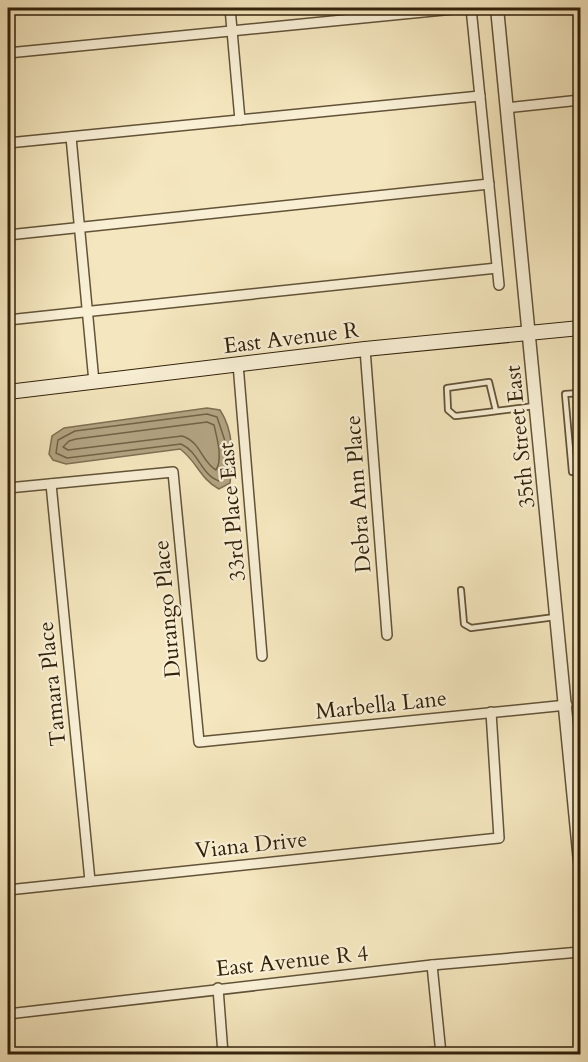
<svg xmlns="http://www.w3.org/2000/svg" width="588" height="1062" viewBox="0 0 588 1062" font-family="Cardo,serif">
  <style>
    .water { fill: #b2a381; stroke: #7f6f52; stroke-width: 1.5 }
    .lines { fill: none; stroke-linecap: round; stroke-linejoin: round }
    .shore { stroke: #726246; stroke-width: 1.5 }
    .service-casing { stroke: #625338; stroke-width: 8 }
    .minor-casing { stroke: #625338; stroke-width: 12 }
    .tertiary-casing { stroke: #625338; stroke-width: 15 }
    .secondary-casing { stroke: #32220b; stroke-width: 16 }
    .service { stroke: #f8efd5; stroke-width: 4.5 }
    .minor { stroke: #f8efd5; stroke-width: 9 }
    .tertiary { stroke: #f8efd5; stroke-width: 12 }
    .secondary { stroke: #f8efd5; stroke-width: 14 }
    .labels { text-anchor: middle; stroke-width: 4.5; stroke-linejoin: round; paint-order: stroke }
    .street-label { font-size: 22px; fill: #32220b; stroke: #f8efd5 }
  </style>
  <rect width="100%" height="100%" fill="#f4e6be"/>
  <filter id="stains"><feTurbulence type="fractalNoise" baseFrequency=".00333" numOctaves="4"/><feColorMatrix values="0 0 0 0 .2 0 0 0 0 .09 0 0 0 0 .02 0 0 0 .5 -.17"/></filter>
  <radialGradient id="worn" r=".72"><stop offset=".6" stop-color="#630" stop-opacity="0"/><stop offset="1" stop-color="#630" stop-opacity=".3"/></radialGradient>
  <path class="water" d="M207 408 220 410C234 431 233 458 230 483L219 489C200 479 196 460 180 449L66 464 53 460 49 454 52 436 64 428Z"/>
  <g class="lines">
    <g class="shore">
      <path d="M207 414 217 417 225 441V477L219 481C201 475 199 452 181 444L67 458 56 453 58 440 75 431Z"/>
      <path d="M207 422 214 425C217 438 223 459 216 470 201 461 201 442 182 436L68 450 63 447 69 441 76 439Z"/>
    </g>
    <g class="service-casing">
      <g id="service">
        <polyline points="580,393 565,394 572,472 580,471"/>
        <path d="M496 411 489 382 447 388 448 410 455 416C481 413 508 410 534 406"/>
        <polyline points="580,555 580,572"/>
        <polyline points="461,590 464,624 471,628 555,617"/>
      </g>
    </g>
    <g class="minor-casing">
      <g id="minor">
        <polyline points="230,8 240,120"/>
        <polyline points="471,8 499,285"/>
        <polyline points="8,53 464,8"/>
        <polyline points="506,108 580,100"/>
        <polyline points="71,137 94,382"/>
        <polyline points="8,143 480,96"/>
        <polyline points="8,235 489,184"/>
        <polyline points="8,320 497,268"/>
        <polyline points="365,349 387,635"/>
        <polyline points="238,364 262,656"/>
        <polyline points="51,484 90,881"/>
        <polyline points="8,488 173,472 199,742 567,705"/>
        <polyline points="8,890 499,838 491,712"/>
        <polyline points="432,965 441,1054"/>
        <polyline points="218,988 223,1054"/>
        <polyline points="8,1014 432,965 580,952"/>
        <polyline points="412,1054 440,1052"/>
      </g>
    </g>
    <g class="tertiary-casing">
      <polyline id="tertiary" points="497,8 580,862"/>
    </g>
    <g class="secondary-casing">
      <polyline id="secondary" points="8,392 365,349 580,328"/>
    </g>
    <use href="#service" class="service"/>
    <use href="#minor" class="minor"/>
    <use href="#tertiary" class="tertiary"/>
    <use href="#secondary" class="secondary"/>
  </g>
  <g class="labels">
    <g class="street-label">
      <text transform="translate(291 337) rotate(-7)" y="8">East Avenue R</text>
      <text transform="translate(519 437) rotate(-96)" y="8">35th Street East</text>
      <text transform="translate(357 494) rotate(-94)" y="8">Debra Ann Place</text>
      <text transform="translate(231 512) rotate(-95)" y="8">33rd Place East</text>
      <text transform="translate(166 609) rotate(-95)" y="8">Durango Place</text>
      <text transform="translate(51 684) rotate(-96)" y="8">Tamara Place</text>
      <text transform="translate(381 704) rotate(-6)" y="8">Marbella Lane</text>
      <text transform="translate(251 844) rotate(-6)" y="8">Viana Drive</text>
      <text transform="translate(292 960) rotate(-6)" y="8">East Avenue R 4</text>
    </g>
  </g>
  <rect width="588" height="1062" fill="none" stroke="#f4e6be" stroke-width="30"/>
  <rect x="9" y="9" width="570" height="1044" fill="none" stroke="#32220b" stroke-width="3"/>
  <rect x="15" y="15" width="558" height="1032" fill="none" stroke="#32220b" stroke-width="1.5"/>
  <rect width="100%" height="100%" filter="url(#stains)"/>
  <rect width="100%" height="100%" fill="url(#worn)"/>
</svg>
